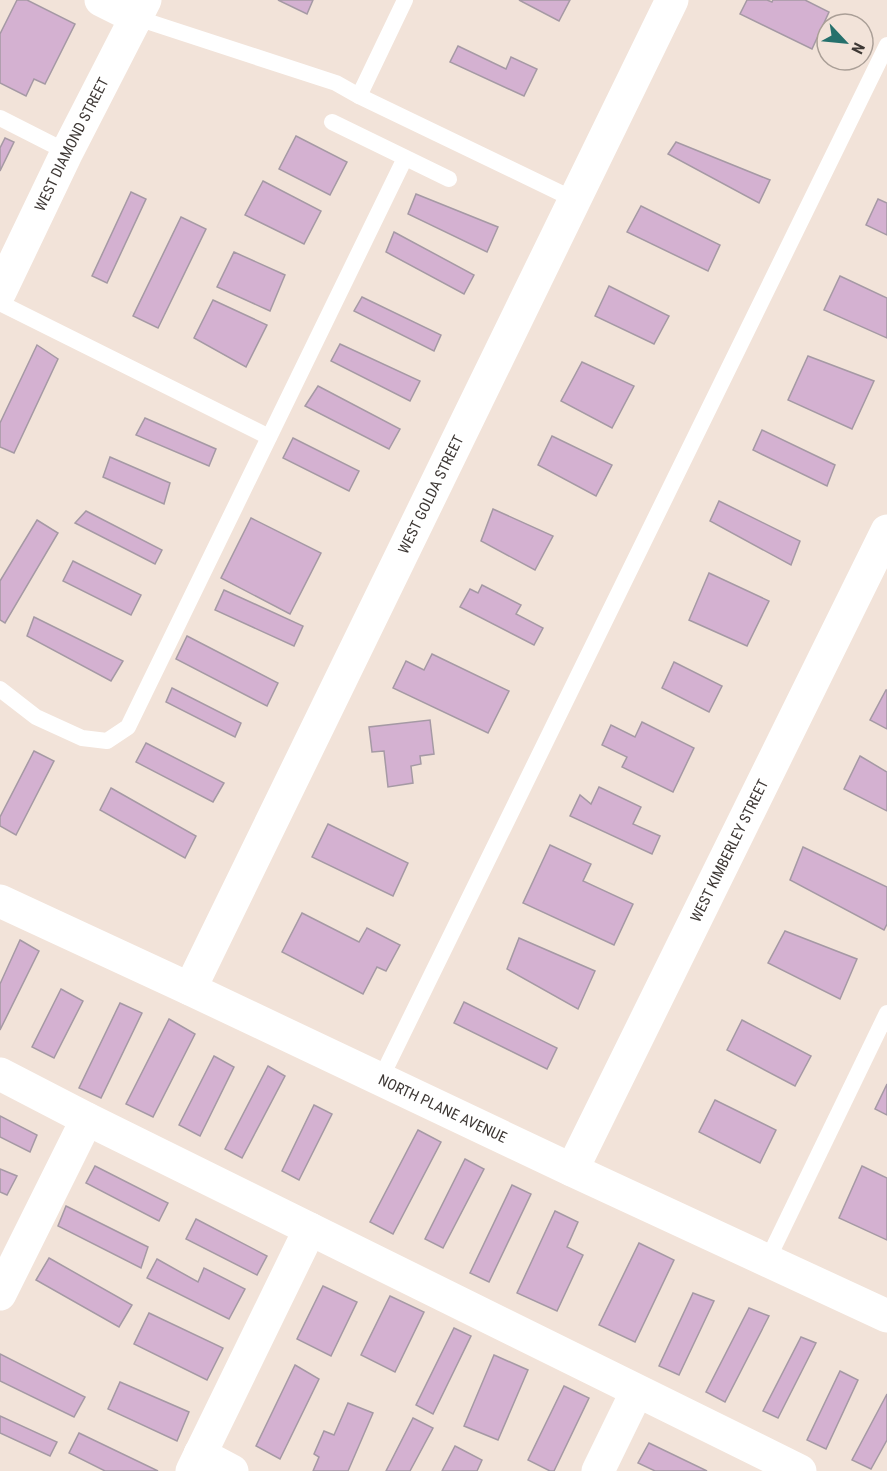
<svg xmlns="http://www.w3.org/2000/svg" width="887" height="1471" viewBox="0 0 887 1471" font-family="'Roboto Condensed',sans-serif">
  <style>
    .building { fill: #d4b1d1; stroke: #a599a4; stroke-width: 1.5 }
    .lines { fill: none; stroke-linecap: round; stroke-linejoin: round }
    .service { stroke: #fff; stroke-width: 16 }
    .minor { stroke: #fff; stroke-width: 33 }
    .labels { text-anchor: middle; stroke-width: 4.5; stroke-linejoin: round; paint-order: stroke }
    .street-label { font-size: 15px; fill: #3e3835; stroke: #f2e3d9 }
  </style>
  <rect width="100%" height="100%" fill="#f2e3d9"/>
  <g class="building">
    <polygon points="17,0 27,0 75,24 45,84 34,79 26,96 0,83 0,34"/>
    <polygon points="278,0 313,0 307,14"/>
    <polygon points="519,0 570,0 559,21"/>
    <polygon points="747,0 767,0 772,2 773,0 805,0 829,12 812,49 740,14"/>
    <polygon points="458,46 506,69 511,57 537,69 524,96 450,62"/>
    <polygon points="296,136 347,162 330,195 279,169"/>
    <polygon points="5,138 14,142 0,171 0,148"/>
    <polygon points="676,142 770,180 759,203 668,154"/>
    <polygon points="263,181 321,211 304,244 245,215"/>
    <polygon points="131,192 146,199 107,283 92,276"/>
    <polygon points="416,194 498,227 487,252 408,214"/>
    <polygon points="878,199 887,203 887,235 866,225"/>
    <polygon points="641,206 720,245 708,271 627,232"/>
    <polygon points="181,217 206,229 158,328 133,316"/>
    <polygon points="394,232 474,275 464,294 386,252"/>
    <polygon points="234,252 285,275 270,311 217,287"/>
    <polygon points="840,276 887,298 887,338 824,310"/>
    <polygon points="609,286 669,316 654,344 595,316"/>
    <polygon points="362,297 441,335 434,351 354,311"/>
    <polygon points="213,300 267,325 246,367 194,338"/>
    <polygon points="340,344 420,381 410,401 331,361"/>
    <polygon points="37,345 58,359 14,453 0,447 0,423"/>
    <polygon points="808,356 874,381 852,429 788,400"/>
    <polygon points="582,362 634,386 612,428 561,401"/>
    <polygon points="318,386 400,429 389,449 305,406"/>
    <polygon points="145,418 216,449 209,466 136,435"/>
    <polygon points="762,430 835,465 827,486 753,450"/>
    <polygon points="552,436 612,465 596,496 538,465"/>
    <polygon points="293,438 359,471 349,491 283,458"/>
    <polygon points="110,457 170,483 164,504 103,477"/>
    <polygon points="719,501 800,541 791,565 710,521"/>
    <polygon points="493,509 553,536 535,570 481,541"/>
    <polygon points="86,511 162,550 155,564 75,523"/>
    <polygon points="251,518 321,553 290,614 221,578"/>
    <polygon points="37,520 58,533 5,623 0,620 0,581"/>
    <polygon points="73,561 141,595 131,615 63,581"/>
    <polygon points="709,573 769,601 747,646 689,620"/>
    <polygon points="482,585 521,605 516,614 543,628 534,645 460,607 470,589 478,593"/>
    <polygon points="224,590 303,626 294,646 215,610"/>
    <polygon points="34,617 123,661 111,681 27,636"/>
    <polygon points="187,636 278,683 267,706 176,659"/>
    <polygon points="432,654 509,691 488,733 393,688 406,661 424,670"/>
    <polygon points="674,662 722,686 709,712 662,688"/>
    <polygon points="172,688 241,723 235,737 166,702"/>
    <polygon points="886,690 887,690 887,729 870,720"/>
    <polygon points="430,720 434,754 420,756 421,764 411,766 413,783 388,787 384,751 372,752 369,727"/>
    <polygon points="642,722 694,748 673,792 622,767 627,757 602,745 611,725 635,737"/>
    <polygon points="146,743 224,783 213,802 136,762"/>
    <polygon points="34,751 54,761 16,835 0,826 0,817"/>
    <polygon points="860,756 887,772 887,811 844,789"/>
    <polygon points="599,787 641,807 633,824 660,836 652,854 570,816 580,795 591,804"/>
    <polygon points="111,788 196,836 185,858 100,810"/>
    <polygon points="328,824 408,863 393,896 312,857"/>
    <polygon points="550,845 591,864 583,881 633,904 614,945 523,903"/>
    <polygon points="803,847 887,887 887,924 884,930 790,880"/>
    <polygon points="302,913 359,942 367,928 400,945 386,971 377,967 363,994 282,952"/>
    <polygon points="785,931 857,959 840,999 768,963"/>
    <polygon points="519,938 595,971 578,1009 507,969"/>
    <polygon points="20,940 39,951 0,1030 0,984"/>
    <polygon points="61,989 83,1001 54,1058 32,1047"/>
    <polygon points="464,1002 557,1048 547,1069 454,1023"/>
    <polygon points="120,1003 142,1013 101,1098 79,1088"/>
    <polygon points="169,1019 195,1034 153,1117 126,1104"/>
    <polygon points="742,1020 811,1056 795,1086 727,1050"/>
    <polygon points="214,1056 234,1067 200,1136 179,1125"/>
    <polygon points="268,1066 285,1076 242,1158 225,1149"/>
    <polygon points="887,1084 887,1115 875,1109"/>
    <polygon points="715,1100 776,1130 760,1163 699,1132"/>
    <polygon points="314,1105 332,1114 299,1180 282,1171"/>
    <polygon points="0,1116 37,1135 30,1152 0,1137"/>
    <polygon points="418,1130 441,1142 393,1234 370,1222"/>
    <polygon points="465,1159 484,1169 443,1248 425,1239"/>
    <polygon points="95,1166 168,1203 159,1221 86,1183"/>
    <polygon points="862,1166 887,1178 887,1240 839,1218"/>
    <polygon points="0,1169 17,1176 7,1195 0,1192"/>
    <polygon points="512,1185 531,1194 489,1282 470,1273"/>
    <polygon points="66,1206 148,1247 141,1268 58,1226"/>
    <polygon points="555,1211 578,1222 567,1247 583,1255 557,1311 517,1293"/>
    <polygon points="196,1219 267,1256 257,1275 186,1239"/>
    <polygon points="639,1243 674,1260 635,1342 599,1325"/>
    <polygon points="49,1258 132,1305 119,1327 36,1280"/>
    <polygon points="157,1259 198,1282 204,1268 245,1289 229,1319 147,1278"/>
    <polygon points="323,1286 357,1302 331,1356 297,1339"/>
    <polygon points="693,1293 714,1301 679,1375 659,1366"/>
    <polygon points="390,1296 424,1312 395,1372 361,1355"/>
    <polygon points="749,1308 769,1316 725,1402 706,1392"/>
    <polygon points="149,1313 223,1348 207,1380 134,1344"/>
    <polygon points="454,1328 471,1336 433,1414 416,1405"/>
    <polygon points="801,1337 816,1343 778,1418 763,1411"/>
    <polygon points="0,1354 85,1397 74,1417 0,1381"/>
    <polygon points="494,1355 528,1370 498,1440 464,1426"/>
    <polygon points="295,1365 319,1379 280,1459 256,1446"/>
    <polygon points="840,1371 858,1380 826,1449 807,1440"/>
    <polygon points="120,1382 189,1412 177,1441 108,1409"/>
    <polygon points="564,1386 589,1398 554,1471 550,1471 528,1460"/>
    <polygon points="887,1394 887,1440 871,1469 852,1460"/>
    <polygon points="348,1403 373,1413 348,1471 313,1471 319,1457 314,1454 324,1431 334,1435"/>
    <polygon points="0,1416 57,1442 50,1456 0,1433"/>
    <polygon points="413,1418 433,1428 410,1471 386,1471"/>
    <polygon points="79,1433 158,1471 105,1471 69,1453"/>
    <polygon points="649,1443 707,1471 655,1471 638,1463"/>
    <polygon points="455,1446 482,1460 477,1471 442,1471"/>
  </g>
  <g class="lines">
    <g class="service">
      <polyline points="137,18 336,83 359,96 405,0"/>
      <polyline points="359,96 575,200"/>
      <polyline points="0,118 67,152"/>
      <polyline points="332,122 449,179"/>
      <polyline points="0,303 269,437"/>
      <polyline points="0,689 36,717 82,738 107,741 128,727 405,158"/>
      <polyline points="380,1080 887,45"/>
      <polyline points="767,1261 887,1013"/>
    </g>
    <g class="minor">
      <polyline points="101,0 137,18"/>
      <path id="s1" d="M0 292 67 152 145 0"/>
      <path id="s2" d="M0 901 190 989 572 1170 887 1316"/>
      <path id="s3" d="M190 989 672 0"/>
      <polyline points="0,1074 87,1119 800,1471"/>
      <path id="s4" d="M572 1170 887 531"/>
      <polyline points="0,1294 87,1119"/>
      <polyline points="200,1454 232,1471"/>
      <polyline points="192,1471 310,1229"/>
      <polyline points="598,1471 637,1391"/>
    </g>
  </g>
  <g class="labels">
    <g class="street-label">
      <text dy="5" stroke="none"><textPath href="#s1" startOffset="164">WEST DIAMOND STREET</textPath></text>
      <text dy="5" stroke="none"><textPath href="#s3" startOffset="550">WEST GOLDA STREET</textPath></text>
      <text dy="5" stroke="none"><textPath href="#s4" startOffset="356">WEST KIMBERLEY STREET</textPath></text>
      <text dy="5" stroke="none"><textPath href="#s2" startOffset="489">NORTH PLANE AVENUE</textPath></text>
    </g>
  </g>
  <g transform="translate(845 42) rotate(116)"><circle r="28" fill="#f2e3d9" stroke="#aa9f97" stroke-width="1.5"/>
  <path d="M0-4.5L10 22L0 15L-10 22Z" fill="#25706c"/>
  <text y="-9" font-size="16" font-weight="bold" text-anchor="middle" fill="#3e3835">N</text>
  </g>
</svg>
